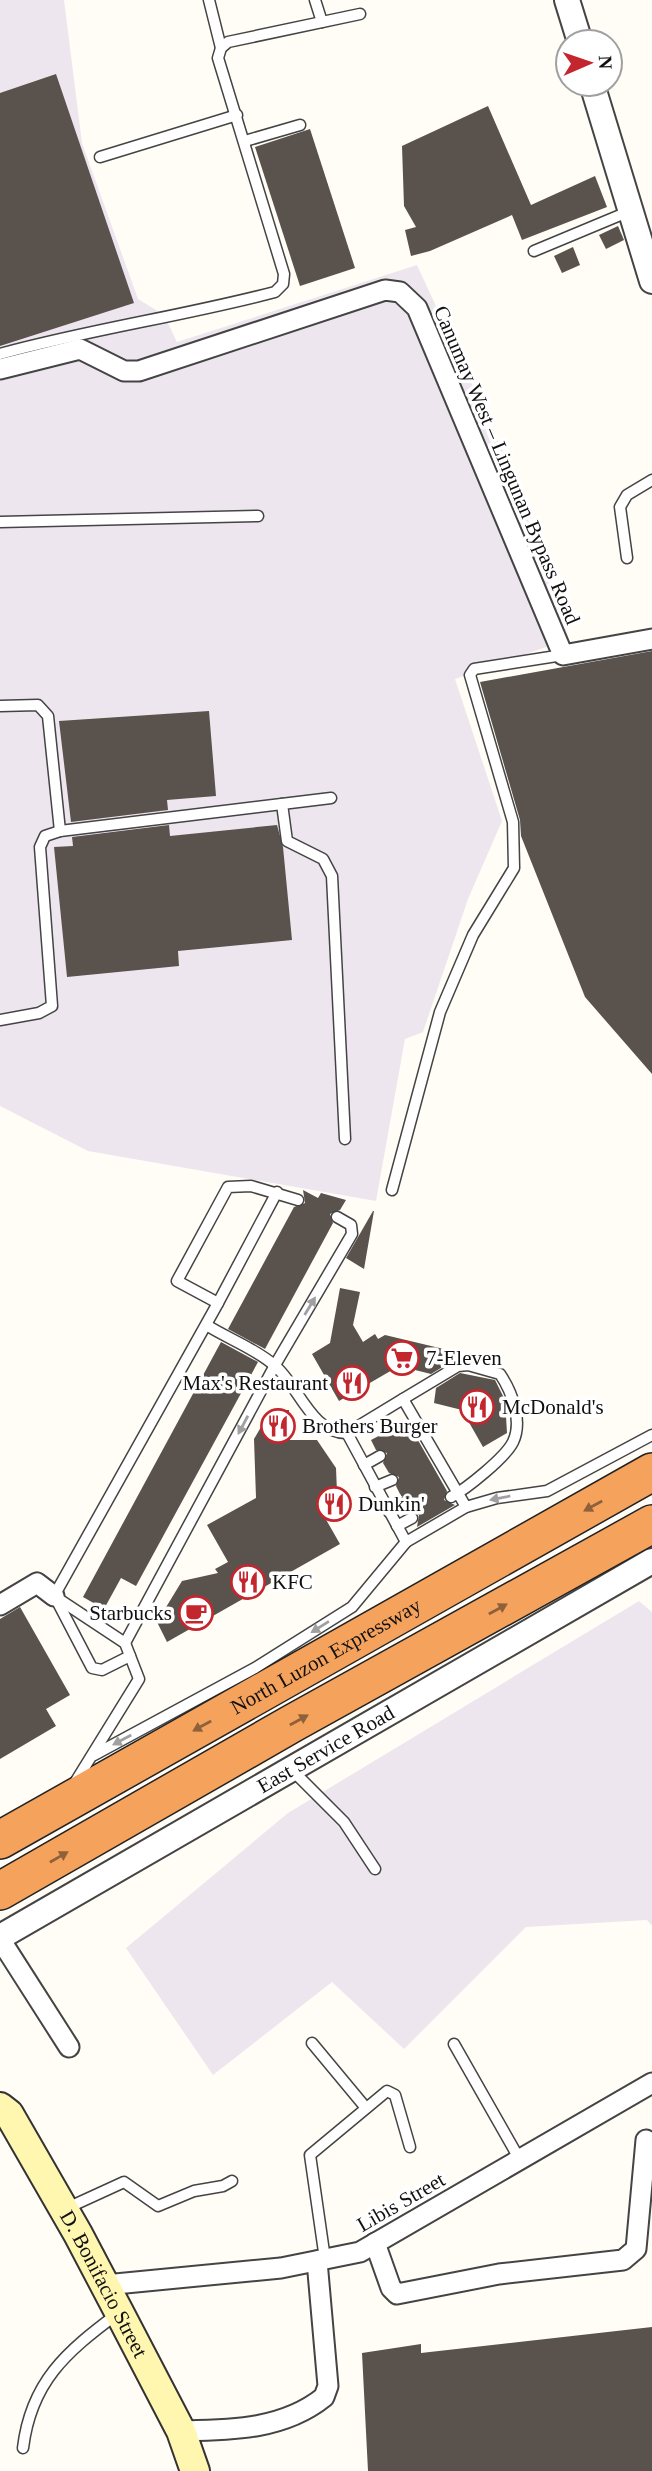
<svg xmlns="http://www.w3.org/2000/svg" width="652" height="2471" viewBox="0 0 652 2471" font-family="'Times New Roman',serif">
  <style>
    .industrial { fill: #eee6ef }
    .building { fill: #5a524d }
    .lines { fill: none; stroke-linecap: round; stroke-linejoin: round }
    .service-casing { stroke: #444; stroke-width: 13 }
    .minor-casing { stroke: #444; stroke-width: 23 }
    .tertiary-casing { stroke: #444; stroke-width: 28 }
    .secondary-casing { stroke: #333; stroke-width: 32 }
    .motorway-casing { stroke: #222; stroke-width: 40 }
    .service { stroke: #fff; stroke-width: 10 }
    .minor { stroke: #fff; stroke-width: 19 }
    .tertiary { stroke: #fff; stroke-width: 24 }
    .secondary { stroke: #fff6b0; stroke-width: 28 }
    .motorway { stroke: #f5a25d; stroke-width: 37 }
    .oneway { fill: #a0a0a0 }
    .oneway2 { fill: #8e613b }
    .labels { text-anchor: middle; stroke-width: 7; stroke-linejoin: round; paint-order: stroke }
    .street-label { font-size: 21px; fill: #111; stroke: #fff }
    .poi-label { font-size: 21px; fill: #111; stroke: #fff; text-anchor: start }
  </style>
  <rect width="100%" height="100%" fill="#fffdf5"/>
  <g class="industrial">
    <polygon points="0,0 64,0 82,143 138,299 164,315 177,342 417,265 509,464 569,639 455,679 502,821 468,899 423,1032 405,1039 376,1201 88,1151 0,1106"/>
    <polygon points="639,1601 652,1612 652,1926 647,1920 526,1927 404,2049 332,1982 213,2075 126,1948 288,1813"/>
  </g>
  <g class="building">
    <polygon points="56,74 134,303 0,346 0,93"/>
    <polygon points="488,106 531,205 595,176 607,207 522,240 512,215 430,251 411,256 405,230 416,227 404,206 402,146"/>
    <polygon points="310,129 355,268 300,286 255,147"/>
    <polygon points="618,226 624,240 606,249 599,235"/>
    <polygon points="573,247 580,265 562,273 554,256"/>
    <polygon points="652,651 652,1074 585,997 521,836 520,820 480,682"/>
    <polygon points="209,711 216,796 167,800 168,810 71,822 59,721"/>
    <polygon points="169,825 170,836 277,825 283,847 292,940 178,951 179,966 67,977 54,847 73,846 72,837"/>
    <polygon points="303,1190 318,1198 321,1193 346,1200 340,1210 330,1214 333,1223 265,1349 228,1329 294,1207 305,1203"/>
    <polygon points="373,1211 374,1211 364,1269 346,1258"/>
    <polygon points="340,1288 360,1292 353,1325 363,1342 375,1334 378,1339 385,1335 452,1351 449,1363 431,1374 399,1366 339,1401 312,1354 330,1343"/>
    <polygon points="221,1342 258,1362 136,1586 121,1578 104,1609 83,1597"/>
    <polygon points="460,1373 495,1380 505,1400 507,1433 483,1447 462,1410 434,1403 436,1388"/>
    <polygon points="271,1410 289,1410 290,1440 317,1440 336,1468 338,1516 324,1516 340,1544 167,1642 157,1622 182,1581 218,1573 215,1569 228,1562 207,1525 256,1498 254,1439"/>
    <polygon points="407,1421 447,1491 444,1500 455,1505 417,1527 419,1515 409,1511 411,1500 401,1496 396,1486 399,1477 389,1473 383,1463 387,1453 376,1450 371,1440"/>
    <polygon points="20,1607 70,1695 46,1709 56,1726 0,1759 0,1619"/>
    <polygon points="652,2327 652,2471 368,2471 362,2353 421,2344 421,2353"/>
  </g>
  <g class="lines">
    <g class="service-casing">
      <g id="service">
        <polyline points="209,0 221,48"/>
        <polyline points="315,0 322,22"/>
        <polyline points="245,141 300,125"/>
        <polyline points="100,157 237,115"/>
        <polyline points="534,251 630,211"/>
        <path d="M0 354C91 329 184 316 275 292L283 284 284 274 218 58 221 48 228 42 360 14"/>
        <polyline points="0,522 258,516"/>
        <polyline points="627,558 620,507 627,495 652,480"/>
        <polyline points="0,706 38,705 48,716 60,831"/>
        <polyline points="282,804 287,841 323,859 332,876 345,1139"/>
        <polyline points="0,1020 39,1013 52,1006 40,847 45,836 60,831 331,798"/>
        <polyline points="392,1190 440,1012 473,935 514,868 513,822 470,675 474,669 563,655"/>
        <polyline points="218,1303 277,1192"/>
        <path d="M208 1326C229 1339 256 1349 274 1365 298 1384 311 1434 347 1433L403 1399 466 1507"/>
        <path d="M403 1399 458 1366 468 1365 500 1374C512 1392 523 1421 513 1442 505 1458 466 1489 451 1497"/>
        <polyline points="347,1433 406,1542"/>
        <polyline points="364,1465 380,1456"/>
        <polyline points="375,1487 392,1480"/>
        <polyline points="389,1512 404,1503"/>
        <polyline points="397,1526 412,1518"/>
        <polyline points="54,1596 218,1303 177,1281 228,1187 251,1186 298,1200"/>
        <polyline points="54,1596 125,1643 139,1679 76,1781"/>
        <polyline points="56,1599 92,1668 102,1670 130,1656"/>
        <polyline points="125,1643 275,1365 352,1234 351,1225 337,1217"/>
        <polyline points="94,1755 255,1668 352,1607 406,1542 466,1507 497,1498 547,1491 652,1435"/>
        <polyline points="293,1771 344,1822 375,1869"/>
        <polyline points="312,2043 366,2108"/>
        <polyline points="454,2044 520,2160"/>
        <polyline points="65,2209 124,2182 158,2206 194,2191 223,2186 232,2181"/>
        <polyline points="325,2259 310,2155 387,2091 395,2095 410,2147"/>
        <path d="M23 2448C31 2382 66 2352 117 2314"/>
      </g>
    </g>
    <g class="minor-casing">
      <g id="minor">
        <polyline points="0,369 80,349 124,371 139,371 385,290 400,292 417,308 563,655 652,639"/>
        <polyline points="0,1605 37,1583 54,1596"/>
        <polyline points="0,1939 69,2047"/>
        <polyline points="375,2243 391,2288 397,2294 499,2274 623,2260 636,2249 646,2140"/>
        <polyline points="105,2285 281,2268 360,2252 652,2083"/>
        <path d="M181 2431C230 2430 283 2430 324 2397L328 2386 317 2261"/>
      </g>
    </g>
    <g class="tertiary-casing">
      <g id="tertiary">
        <polyline points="567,0 580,42"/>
        <polyline points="592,84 652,281"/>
        <path id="s1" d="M0 1937 652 1561"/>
      </g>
    </g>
    <g class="secondary-casing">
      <g id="secondary">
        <path id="s2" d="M0 2107 9 2114 78 2234 119 2312 181 2431 195 2471"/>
      </g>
    </g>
    <g class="motorway-casing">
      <g id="motorway">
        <path id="s3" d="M0 1840 652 1472"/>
        <polyline points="0,1891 293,1723 652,1524"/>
      </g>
    </g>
    <use href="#service" class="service"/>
    <use href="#minor" class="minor"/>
    <use href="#tertiary" class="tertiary"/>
    <use href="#secondary" class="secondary"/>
    <use href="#motorway" class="motorway"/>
  </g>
  <defs><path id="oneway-solid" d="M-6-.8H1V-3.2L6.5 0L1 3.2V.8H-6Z" transform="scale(1.75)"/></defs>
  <g class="oneway">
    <use href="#oneway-solid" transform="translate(310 1306) rotate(-59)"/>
    <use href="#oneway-solid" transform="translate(243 1425) rotate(118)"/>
    <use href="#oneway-solid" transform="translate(500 1498) rotate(169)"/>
    <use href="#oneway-solid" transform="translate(320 1627) rotate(148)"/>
    <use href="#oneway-solid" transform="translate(122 1740) rotate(152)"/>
  </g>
  <g class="oneway2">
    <use href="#oneway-solid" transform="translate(593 1506) rotate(151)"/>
    <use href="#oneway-solid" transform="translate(498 1609) rotate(-29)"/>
    <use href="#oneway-solid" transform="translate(299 1720) rotate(-29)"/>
    <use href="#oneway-solid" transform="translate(202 1726) rotate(151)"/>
    <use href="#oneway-solid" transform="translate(59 1857) rotate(-30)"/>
  </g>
  <defs>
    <g id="supermarket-ring" transform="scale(1.75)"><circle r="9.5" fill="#fff" stroke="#c4262e" stroke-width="1.5"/><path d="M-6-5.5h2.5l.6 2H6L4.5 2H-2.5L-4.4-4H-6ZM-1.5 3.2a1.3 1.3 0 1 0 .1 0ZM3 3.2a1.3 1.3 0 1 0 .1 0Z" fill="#c4262e"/></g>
    <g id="restaurant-ring" transform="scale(1.75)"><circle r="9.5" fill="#fff" stroke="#c4262e" stroke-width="1.5"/><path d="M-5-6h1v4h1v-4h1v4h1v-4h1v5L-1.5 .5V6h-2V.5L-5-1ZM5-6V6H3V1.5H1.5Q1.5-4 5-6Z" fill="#c4262e"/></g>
    <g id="cafe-ring" transform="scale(1.75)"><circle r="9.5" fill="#fff" stroke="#c4262e" stroke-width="1.5"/><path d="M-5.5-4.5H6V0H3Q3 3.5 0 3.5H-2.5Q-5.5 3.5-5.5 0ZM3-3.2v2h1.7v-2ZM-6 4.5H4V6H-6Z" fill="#c4262e"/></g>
  </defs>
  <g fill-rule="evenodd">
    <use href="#supermarket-ring" x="402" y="1358"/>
    <use href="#restaurant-ring" x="352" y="1383"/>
    <use href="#restaurant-ring" x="477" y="1407"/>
    <use href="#restaurant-ring" x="278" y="1426"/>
    <use href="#restaurant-ring" x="334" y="1504"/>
    <use href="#restaurant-ring" x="248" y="1582"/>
    <use href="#cafe-ring" x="196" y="1613"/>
  </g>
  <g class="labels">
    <g class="street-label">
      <text transform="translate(507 465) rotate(67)" y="7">Canumay West – Lingunan Bypass Road</text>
      <text dy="7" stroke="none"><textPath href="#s3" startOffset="374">North Luzon Expressway</textPath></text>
      <text dy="7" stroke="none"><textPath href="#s1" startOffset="376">East Service Road</textPath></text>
      <text transform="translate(401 2202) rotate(-30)" y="7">Libis Street</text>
      <text dy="7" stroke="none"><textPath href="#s2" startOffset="206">D. Bonifacio Street</textPath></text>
    </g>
    <g class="poi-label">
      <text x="426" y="1365">7-Eleven</text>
      <text x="328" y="1390" text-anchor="end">Max's Restaurant</text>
      <text x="502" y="1414">McDonald's</text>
      <text x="302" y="1433">Brothers Burger</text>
      <text x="358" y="1511">Dunkin'</text>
      <text x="272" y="1589">KFC</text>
      <text x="172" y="1620" text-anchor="end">Starbucks</text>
    </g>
  </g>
  <g transform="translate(589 63) rotate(88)"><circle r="33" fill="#ffffff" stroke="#a0a0a0" stroke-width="2"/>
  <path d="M0-5L12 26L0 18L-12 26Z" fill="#c4262e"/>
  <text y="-10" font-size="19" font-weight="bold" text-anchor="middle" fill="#111111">N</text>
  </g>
</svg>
